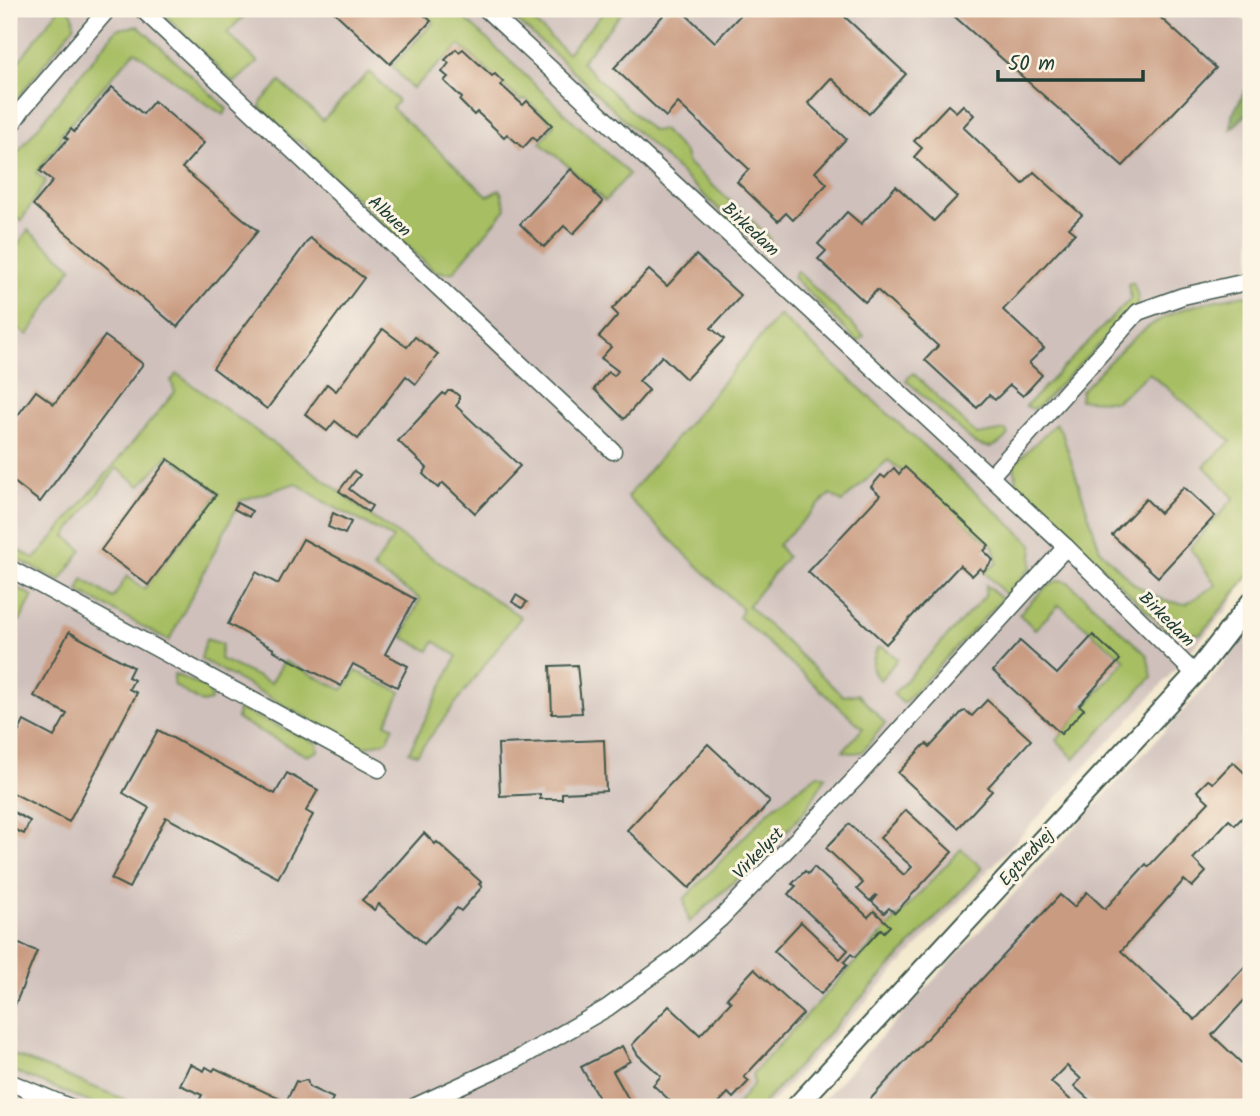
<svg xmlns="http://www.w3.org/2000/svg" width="1260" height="1116" viewBox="0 0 1260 1116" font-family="Kalam,sans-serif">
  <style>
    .industrial { fill: #cfc0bb }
    .green { fill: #a7be63; stroke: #637e4c; stroke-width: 2 }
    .forest { fill: #85a559; stroke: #527146; stroke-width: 2 }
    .building { fill: #c99b81 }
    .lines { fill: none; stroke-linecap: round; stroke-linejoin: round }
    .minor-casing { stroke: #3f574b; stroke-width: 19 }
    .tertiary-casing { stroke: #3f574b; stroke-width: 23 }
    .minor { stroke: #fff; stroke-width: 16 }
    .tertiary { stroke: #fff; stroke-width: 19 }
    .labels { text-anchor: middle; stroke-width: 6; stroke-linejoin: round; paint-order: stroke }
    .street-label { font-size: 18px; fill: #1f3d34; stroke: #fcf5e5 }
  </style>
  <rect width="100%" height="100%" fill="#fcf5e5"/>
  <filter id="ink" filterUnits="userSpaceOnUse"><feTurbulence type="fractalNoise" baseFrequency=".0143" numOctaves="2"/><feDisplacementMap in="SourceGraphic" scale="14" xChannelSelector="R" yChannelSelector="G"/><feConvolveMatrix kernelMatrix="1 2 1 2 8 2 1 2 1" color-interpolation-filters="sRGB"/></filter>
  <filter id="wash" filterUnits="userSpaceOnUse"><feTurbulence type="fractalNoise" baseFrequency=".00686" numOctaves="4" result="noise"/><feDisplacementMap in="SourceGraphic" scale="28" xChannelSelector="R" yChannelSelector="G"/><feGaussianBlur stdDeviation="1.57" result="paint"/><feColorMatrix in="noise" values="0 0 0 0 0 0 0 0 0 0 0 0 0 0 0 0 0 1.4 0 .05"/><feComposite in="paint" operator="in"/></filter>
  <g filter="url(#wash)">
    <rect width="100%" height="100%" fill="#f3e9cf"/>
    <g class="industrial">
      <polygon points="9,9 1234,9 1251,28 1251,80 1232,115 1231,127 1251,110 1251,570 1227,610 1148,700 767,1107 9,1107"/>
      <polygon points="1251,630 1251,1107 816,1107 1198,695"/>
    </g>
    <g class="green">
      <polygon points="59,9 69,9 73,15 74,26 9,109 9,74"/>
      <polygon points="159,9 251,9 227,33 258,62 234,83"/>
      <polygon points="420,9 455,9 629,174 605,201 567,165 540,143 554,125 526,99 521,101 460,45 412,89 392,66 434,22"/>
      <polygon points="504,9 527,9 531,19 567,53 607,9 625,9 581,62 652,131 663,130 685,153 687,162 768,236 771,245 760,248 561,60"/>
      <polygon points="138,26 227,109 224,115 199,99 135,51 61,134 61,140 36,173 46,181 21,221 9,211 9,163 117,29"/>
      <polygon points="369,72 398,101 392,108 488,196 500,189 506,209 453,272 445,273 433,270 310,155 311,151 299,141 293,140 260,107 262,101 280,82 323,120"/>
      <polygon points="28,230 72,267 28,335 9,323 9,257"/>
      <polygon points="797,271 864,336 858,342 793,277"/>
      <polygon points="1133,282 1138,296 1137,306 1038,407 1032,409 1026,406 1131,298 1128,284"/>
      <path d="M1247 295 1251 300V573L1201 634 1167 630 1017 486 1014 464 1056 423 1062 433 1100 550 1135 585 1165 601 1186 604 1216 585 1190 548 1234 498 1204 466 1231 441 1149 373 1116 401 1080 400 1081 391C1099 373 1116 353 1135 337 1166 310 1207 300 1247 295Z"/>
      <polygon points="779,315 1033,545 1031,567 1006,595 984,572 997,563 993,546 888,460 842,502 830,494 778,545 787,557 748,606 843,696 858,694 885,723 862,752 851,753 843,751 863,728 739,617 743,610 627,497"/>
      <path d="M913 373 977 435 1006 430 1008 435C996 448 991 450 974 443L906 380Z"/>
      <polygon points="177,374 334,487 370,516 521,617 417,754 409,752 457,656 434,641 429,651 403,637 420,599 373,569 393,538 326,503 296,483 240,501 169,641 78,591 83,579 113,598 127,576 144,589 219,493 168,455 140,486 117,468 66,536 82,550 60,581 9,555 9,545 35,559 175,392 171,381"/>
      <polygon points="1059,580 1068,582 1147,655 1152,677 1074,759 1057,740 1125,660 1059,605 1035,629 1019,614 1045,588"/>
      <polygon points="9,584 33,596 20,621 9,619"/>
      <polygon points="986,585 1002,599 905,702 903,703 893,694 985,596"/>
      <polygon points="206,639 222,644 220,659 271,683 284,661 343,690 356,671 401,692 386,723 394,727 387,741 361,748 201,659"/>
      <path d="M883 647 898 659 880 680C868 669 873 662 877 648Z"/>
      <polygon points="174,674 210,689 211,701 202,703 174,685"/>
      <polygon points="238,709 317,743 318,751 307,756 237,719"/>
      <polygon points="818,774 826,777 806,810 769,850 689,922 684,899 770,810"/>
      <polygon points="961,849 982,868 760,1107 735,1107 754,1083 752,1074"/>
      <polygon points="9,1053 126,1100 121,1107 101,1107 9,1069"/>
    </g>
    <polygon class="forest" points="1251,80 1251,110 1231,129 1232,115"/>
    <g id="blocks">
      <g class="building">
        <polygon points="331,9 418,9 431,21 390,64"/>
        <polygon points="669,9 680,9 715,42 746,9 853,9 845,17 906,74 869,114 831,78 808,103 846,139 815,172 827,184 793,220 786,213 778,221 737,182 749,169 678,103 666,117 614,68"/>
        <polygon points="946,9 1151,9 1216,68 1123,166"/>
        <polygon points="456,49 459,52 463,49 492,76 495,74 503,82 501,85 523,105 527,101 552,125 536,141 533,137 523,148 507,134 504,137 477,112 474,115 460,101 462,98 444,81 448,77 442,72 449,63 445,60"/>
        <polygon points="112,87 143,114 154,101 204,143 182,168 258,231 177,327 33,205 53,181 40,171 68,139 65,137 71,129 74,132"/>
        <polygon points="948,105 956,112 963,105 974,115 963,127 1023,184 1034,172 1082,215 1069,228 1075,233 1003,310 1044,348 1029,363 1042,375 1023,396 1010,385 995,400 989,395 977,408 925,360 938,346 877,290 865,302 818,259 826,251 818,244 847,212 861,224 896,186 934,221 957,197 914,157 922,148 914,141"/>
        <polygon points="571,169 595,192 594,193 603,202 573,234 564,226 544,247 520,224"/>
        <polygon points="310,238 364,278 267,409 213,368"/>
        <polygon points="696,255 741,296 711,328 724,339 686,379 662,356 639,381 649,390 624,419 594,389 608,372 614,376 618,371 601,358 611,347 599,337 618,315 612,309 649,270 667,286"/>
        <polygon points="383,329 407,347 415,337 438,354 416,384 406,376 358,439 335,421 327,431 305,414 327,384 336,391"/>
        <polygon points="105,336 143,364 40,502 9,478 9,427 36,391 54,404"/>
        <polygon points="448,391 453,391 459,396 459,402 456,406 520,466 475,513 443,483 438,488 423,474 427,468 398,441 443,393 445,395"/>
        <polygon points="168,459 216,495 148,585 101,550"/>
        <polygon points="905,467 989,545 984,551 993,560 983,572 980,568 972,576 960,565 886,644 808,572 880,495 871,487 881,475 885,478 894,468 899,474"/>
        <polygon points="354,471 360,475 349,489 372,506 368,512 339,491"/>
        <polygon points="1184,487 1215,516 1158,577 1112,535 1146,499 1160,513"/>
        <polygon points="237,503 252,511 249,517 234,509"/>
        <polygon points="333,513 351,522 345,534 328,527"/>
        <polygon points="303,539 415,599 385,654 408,666 397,687 353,664 341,686 285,657 273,650 274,649 228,624 256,572 278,584"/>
        <polygon points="516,595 527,602 522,608 512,602"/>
        <polygon points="69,632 133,667 128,677 134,680 129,689 137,693 69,822 9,791 9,743 14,734 17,735 24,721 54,737 67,714 34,696"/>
        <polygon points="1093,635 1120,660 1079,705 1084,709 1061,734 993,671 1020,641 1057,674"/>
        <polygon points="577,665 582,713 552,714 550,666"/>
        <polygon points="987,700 1031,740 988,787 992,791 958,828 898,773 924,745 927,744 930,747 962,712 966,711 972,716"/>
        <polygon points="158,730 275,794 287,773 318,790 306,811 313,815 278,878 166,817 129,888 111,879 149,808 123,793"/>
        <polygon points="604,740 606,791 562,793 562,799 540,799 540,794 500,796 498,744"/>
        <polygon points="708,744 770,802 689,888 627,830"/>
        <polygon points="1233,762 1251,779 1251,809 1235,825 1229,820 1193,859 1206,872 1192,887 1184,880 1121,951 1195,1020 1251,960 1251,993 1212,1035 1251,1072 1251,1107 1097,1107 1074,1086 1081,1079 1067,1066 1051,1082 1078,1107 863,1107 1060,895 1074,907 1087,892 1105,909 1146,864 1148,867 1209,802 1197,791 1208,780 1213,783"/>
        <polygon points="10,810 30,821 24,834 9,827"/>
        <polygon points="906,810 952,852 895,913 889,908 884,913 872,902 877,896 876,895 870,901 857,889 863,883 826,848 849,824 904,875 912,867 880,838"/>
        <polygon points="424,833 435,844 437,842 481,882 479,884 482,887 461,911 457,908 424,944 379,904 374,910 362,900 370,892 371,893"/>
        <polygon points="814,867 868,917 874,911 890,926 884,932 881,929 855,957 851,954 844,962 847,965 821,994 774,951 801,922 840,959 848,950 788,894 796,886 792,884 805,871 808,874"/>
        <polygon points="9,940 37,951 9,1020"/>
        <polygon points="754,969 803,1014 744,1077 749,1081 733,1098 728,1093 715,1107 677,1107 653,1085 661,1076 638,1055 632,1045 669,1006 700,1035 731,1002 727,998"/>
        <polygon points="622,1046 630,1061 613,1071 629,1100 617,1107 604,1107 581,1067"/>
        <polygon points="190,1064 204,1071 206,1067 213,1071 215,1068 286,1102 296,1081 299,1082 307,1080 309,1087 333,1098 329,1107 196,1107 202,1095 180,1085"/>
      </g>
    </g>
  </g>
  <g filter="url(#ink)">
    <use href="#blocks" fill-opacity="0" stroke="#3f574b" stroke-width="2"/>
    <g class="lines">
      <g class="minor-casing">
        <g id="minor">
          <polyline points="142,9 613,451"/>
          <polyline points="486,9 1066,547 1195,674"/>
          <polyline points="9,128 23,108 108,9"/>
          <polyline points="990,477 1138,312 1183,296 1251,281"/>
          <polyline points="9,568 379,769"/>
          <polyline points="9,1082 69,1107"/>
          <polyline points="414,1107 518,1059 607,1008 673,960 721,918 853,781 1066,547"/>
        </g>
      </g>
      <g class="tertiary-casing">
        <polyline id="tertiary" points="796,1107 1195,674 1251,602"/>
      </g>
      <use href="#minor" class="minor"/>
      <use href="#tertiary" class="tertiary"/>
    </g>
  </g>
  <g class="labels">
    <g class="street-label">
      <text transform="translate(390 216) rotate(43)" y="6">Albuen</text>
      <text transform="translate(751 229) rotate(43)" y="6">Birkedam</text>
      <text transform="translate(1167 619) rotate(45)" y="6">Birkedam</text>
      <text transform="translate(758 853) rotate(-46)" y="6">Virkelyst</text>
      <text transform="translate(1026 857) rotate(-47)" y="6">Egtvedvej</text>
    </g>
  </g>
  <rect width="1260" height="1116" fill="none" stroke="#fcf5e5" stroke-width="35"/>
  <path d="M998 70v10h145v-10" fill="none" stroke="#1f3d34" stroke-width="3.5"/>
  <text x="1008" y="70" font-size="21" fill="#1f3d34" stroke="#fcf5e5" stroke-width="5" paint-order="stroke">50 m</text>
</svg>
